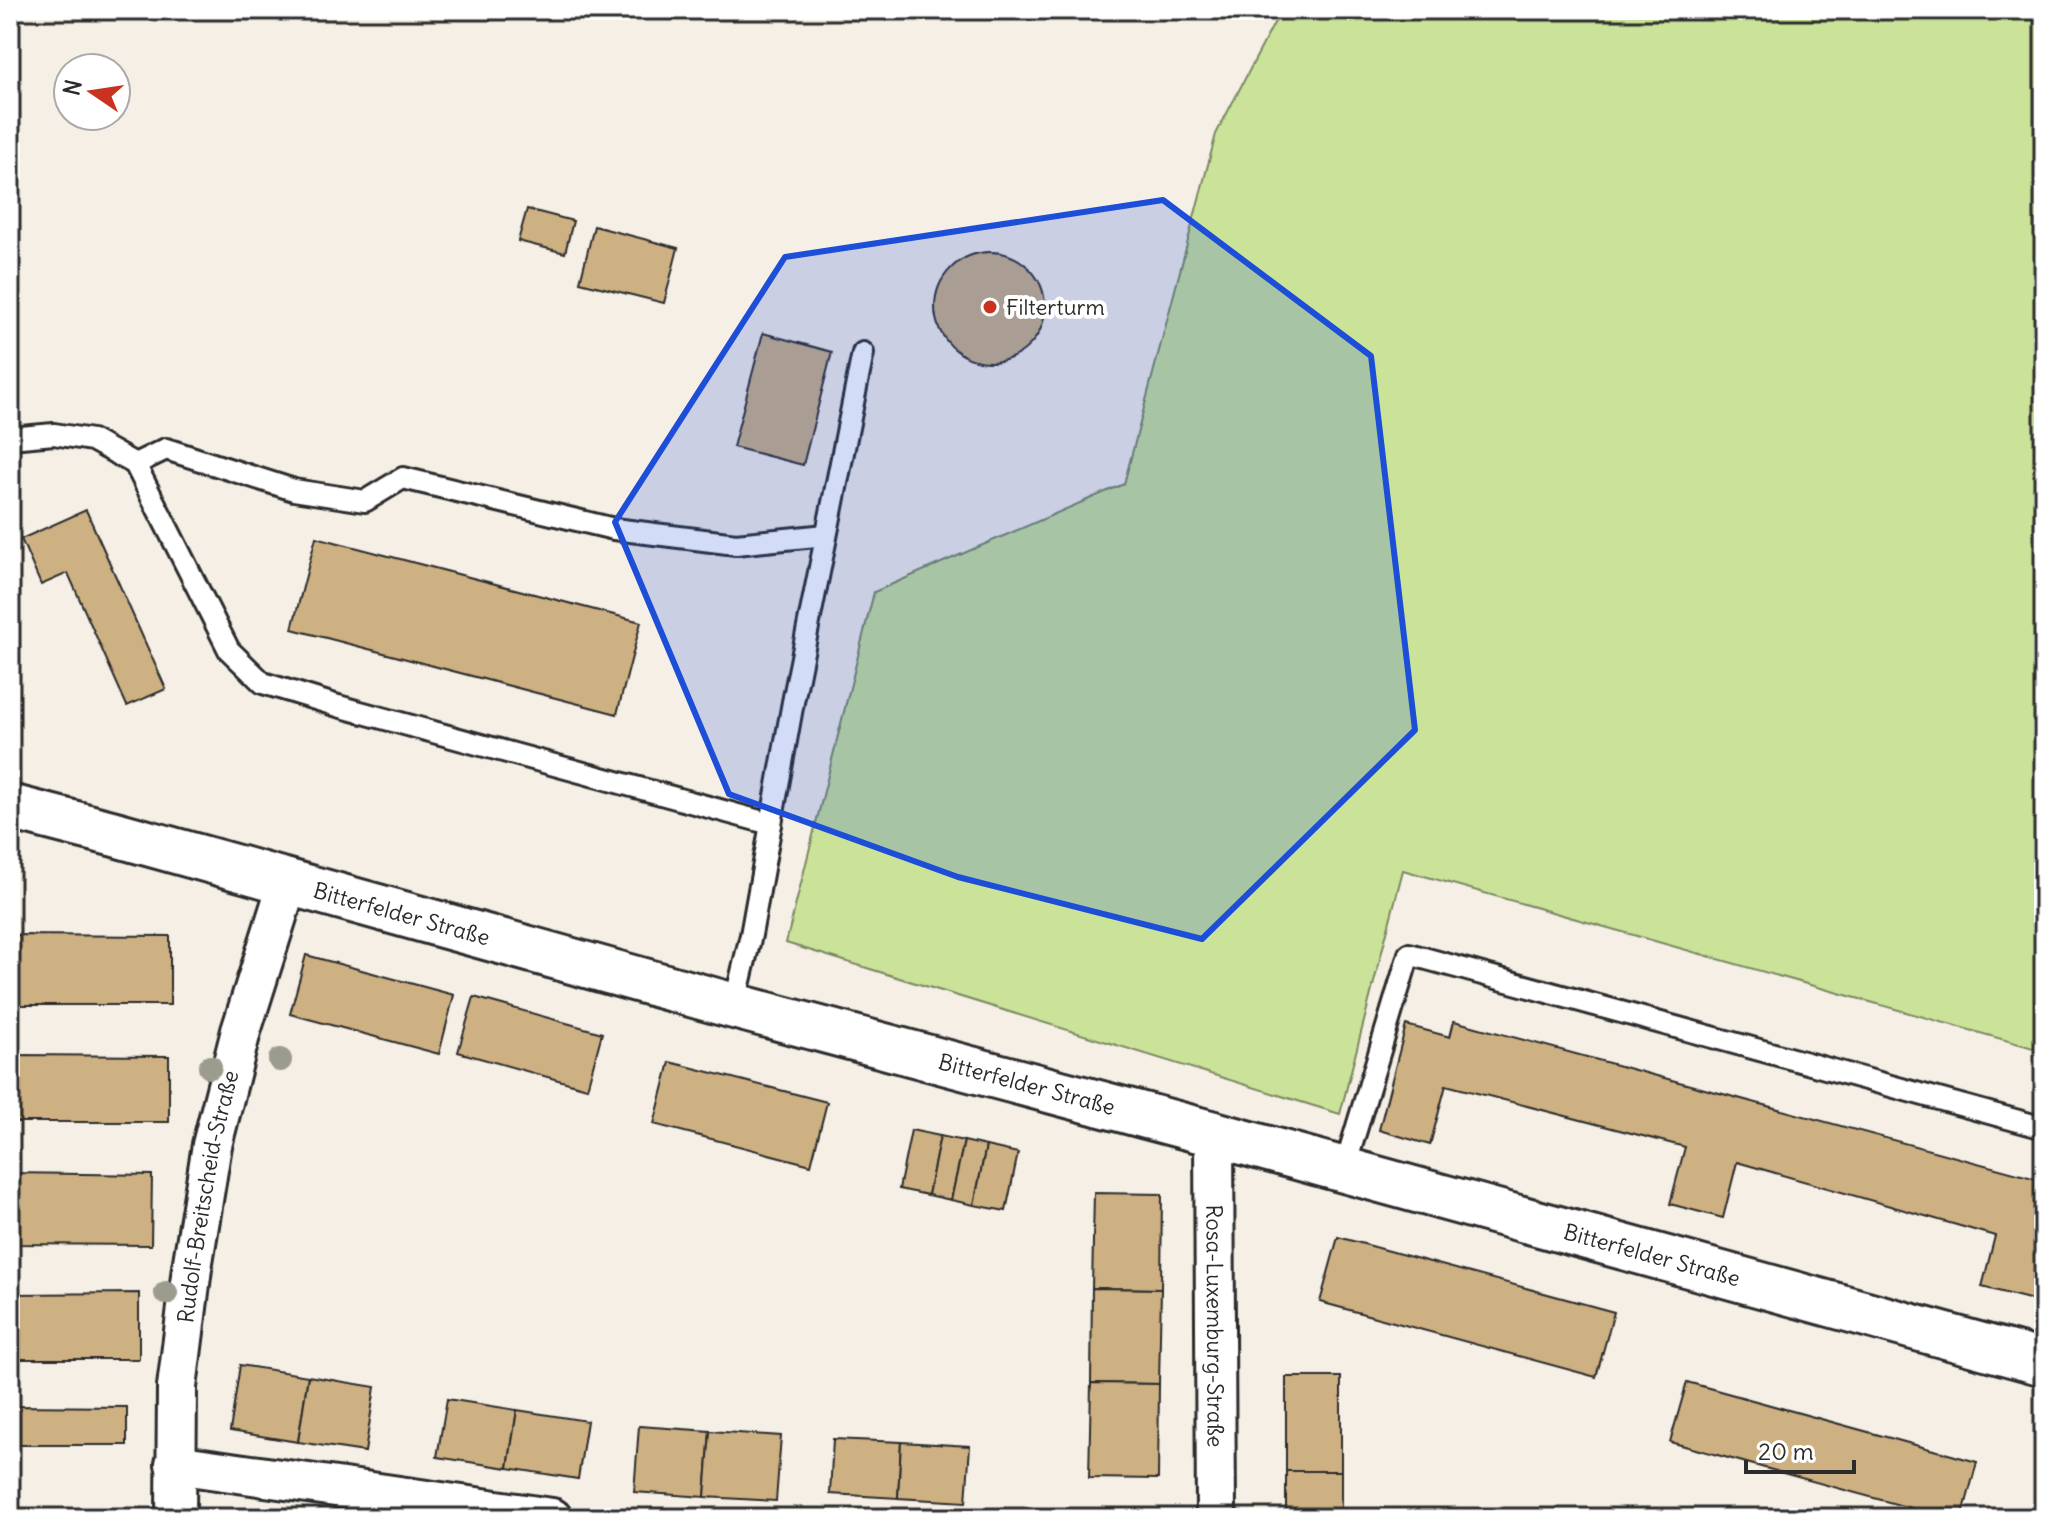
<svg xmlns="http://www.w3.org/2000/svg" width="2054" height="1528" viewBox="0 0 2054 1528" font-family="Delius,sans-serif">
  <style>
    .green { fill: #cae399; stroke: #7a8762; stroke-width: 2 }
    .building { fill: #ceb183; stroke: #2b2b2b; stroke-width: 2 }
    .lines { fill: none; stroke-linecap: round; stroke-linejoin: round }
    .lane-casing { stroke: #2b2b2b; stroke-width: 26 }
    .street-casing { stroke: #2b2b2b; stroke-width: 44 }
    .primary-casing { stroke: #2b2b2b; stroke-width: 50 }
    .path { stroke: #2b2b2b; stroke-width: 5; stroke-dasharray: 6 6; stroke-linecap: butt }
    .lane { stroke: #fff; stroke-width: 20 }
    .street { stroke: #fff; stroke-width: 38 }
    .primary { stroke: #fff; stroke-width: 44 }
    .tree { fill: #9c9c8e }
    .marked { fill: #1d4ed8; fill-opacity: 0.2; stroke: #1d4ed8; stroke-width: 6; stroke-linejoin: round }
    .poi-dot { fill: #c8321e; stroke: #fff; stroke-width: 3 }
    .labels { text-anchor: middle; stroke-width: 8; stroke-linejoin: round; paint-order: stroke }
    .poi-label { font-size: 22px; fill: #2b2b2b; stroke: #fff; text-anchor: start }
    .street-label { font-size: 22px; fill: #2b2b2b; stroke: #fff }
  </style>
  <rect width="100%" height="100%" fill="#f5efe6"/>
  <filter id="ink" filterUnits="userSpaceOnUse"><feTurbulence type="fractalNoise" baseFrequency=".0125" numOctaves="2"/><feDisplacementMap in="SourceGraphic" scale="16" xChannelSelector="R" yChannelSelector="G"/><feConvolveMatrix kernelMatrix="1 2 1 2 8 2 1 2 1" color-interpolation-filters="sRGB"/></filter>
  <g filter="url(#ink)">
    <polygon class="green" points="1281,10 2044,10 2044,1051 1403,870 1340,1114 786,943 874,592 1124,484 1216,134"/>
    <g class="building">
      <polygon points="527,209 573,221 565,253 518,241"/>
      <polygon points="594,226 678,248 664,303 580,282"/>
      <circle cx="990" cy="307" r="55"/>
      <polygon points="763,333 832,352 803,465 733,447"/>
      <polygon points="86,510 166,689 127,706 68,573 41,585 21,539"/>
      <polygon points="316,537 641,622 617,714 292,629"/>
      <polygon points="10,935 170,936 170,1005 10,1005"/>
      <polygon points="306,955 454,995 439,1054 290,1014"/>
      <polygon points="474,997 602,1033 587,1088 458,1052"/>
      <polygon points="1454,1021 2044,1181 2044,1272 2037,1301 1982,1287 1995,1236 1737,1162 1723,1218 1670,1204 1685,1147 1446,1085 1430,1145 1379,1130 1406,1025 1450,1037"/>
      <polygon points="10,1055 169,1056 169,1122 10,1122"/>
      <polygon points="670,1062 827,1102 811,1165 654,1124"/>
      <polygon points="911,1130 940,1136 928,1195 899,1189"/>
      <polygon points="940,1136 964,1141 951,1200 928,1195"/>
      <polygon points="964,1141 986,1146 974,1205 951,1200"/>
      <polygon points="986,1146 1018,1153 1006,1211 974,1205"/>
      <polygon points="10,1173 152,1175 151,1245 10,1244"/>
      <polygon points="1094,1193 1162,1194 1161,1289 1092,1288"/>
      <polygon points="1338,1237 1614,1312 1596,1377 1320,1302"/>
      <polygon points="1092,1288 1161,1289 1159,1384 1091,1383"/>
      <polygon points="139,1293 139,1359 10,1359 10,1294"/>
      <polygon points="240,1365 308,1376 298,1442 230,1431"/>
      <polygon points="308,1376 375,1387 365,1452 298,1442"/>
      <rect x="1286" y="1377" width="55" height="94"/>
      <polygon points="1687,1382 1977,1462 1962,1518 1947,1518 1670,1442"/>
      <polygon points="1091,1383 1159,1384 1158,1479 1089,1478"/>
      <polygon points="447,1399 517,1410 508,1468 437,1457"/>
      <polygon points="10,1406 127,1407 127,1445 10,1445"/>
      <polygon points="517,1410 587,1421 578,1479 508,1468"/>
      <polygon points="639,1426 710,1431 705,1497 634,1492"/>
      <polygon points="710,1431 781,1436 776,1501 705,1497"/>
      <polygon points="833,1439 901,1442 898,1498 830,1494"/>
      <polygon points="901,1442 970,1446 966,1502 898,1498"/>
      <rect x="1286" y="1471" width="55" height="47"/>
    </g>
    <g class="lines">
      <g class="lane-casing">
        <g id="lane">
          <polyline points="10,438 54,434 92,440 135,464 229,650 263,683 338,706 771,824"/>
          <polyline points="135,464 166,449 294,490 365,501 403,478 614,529 736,544 826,535"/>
          <polyline points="734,1006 751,935 793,702 863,353"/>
          <polyline points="1344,1170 1409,954 2044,1128"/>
        </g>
      </g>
      <g class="street-casing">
        <g id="street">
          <path id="s1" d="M1214 1134 1216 1518"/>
          <polyline points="175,1464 552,1518"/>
          <path id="s2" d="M176 1518 177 1387 192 1268 212 1145 241 1031 288 882"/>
        </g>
      </g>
      <g class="primary-casing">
        <g id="primary">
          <path id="s3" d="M10 807 115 834 734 1006 1214 1134 2044 1363"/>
        </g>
      </g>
      <polyline class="path" points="2005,1518 2005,1517"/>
      <use href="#lane" class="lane"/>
      <use href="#street" class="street"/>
      <use href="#primary" class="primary"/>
    </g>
    <g class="tree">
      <circle cx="280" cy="1060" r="12"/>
      <circle cx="210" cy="1067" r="12"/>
      <circle cx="166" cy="1293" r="12"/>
    </g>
  </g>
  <path class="marked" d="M1163 200 1371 356 1415 730 1202 939 958 877 729 794 615 522 785 257Z"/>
  <circle class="poi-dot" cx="990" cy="307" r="8"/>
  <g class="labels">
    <g class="poi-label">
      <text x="1006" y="315">Filterturm</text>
    </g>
    <g class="street-label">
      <text dy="8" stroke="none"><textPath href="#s3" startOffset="406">Bitterfelder Straße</textPath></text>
      <text dy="8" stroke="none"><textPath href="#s3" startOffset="1054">Bitterfelder Straße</textPath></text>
      <text dy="8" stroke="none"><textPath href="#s2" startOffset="324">Rudolf-Breitscheid-Straße</textPath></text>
      <text dy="8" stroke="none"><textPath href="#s3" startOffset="1702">Bitterfelder Straße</textPath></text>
      <text dy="8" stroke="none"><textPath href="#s1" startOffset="192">Rosa-Luxemburg-Straße</textPath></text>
    </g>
  </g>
  <rect width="2054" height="1528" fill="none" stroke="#fff" stroke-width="40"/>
  <rect x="20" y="20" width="2014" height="1488" fill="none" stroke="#2b2b2b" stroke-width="3" filter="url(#ink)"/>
  <g transform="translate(92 92) rotate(283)"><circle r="38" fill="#ffffff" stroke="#aaaaaa" stroke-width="2"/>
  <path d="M0-6L14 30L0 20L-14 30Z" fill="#c8321e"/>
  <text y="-12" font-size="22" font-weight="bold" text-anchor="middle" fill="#2b2b2b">N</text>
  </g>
  <path d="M1746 1460v12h108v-12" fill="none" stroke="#2b2b2b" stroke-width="4"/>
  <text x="1758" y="1460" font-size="24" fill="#2b2b2b" stroke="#ffffff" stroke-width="6" paint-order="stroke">20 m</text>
</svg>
